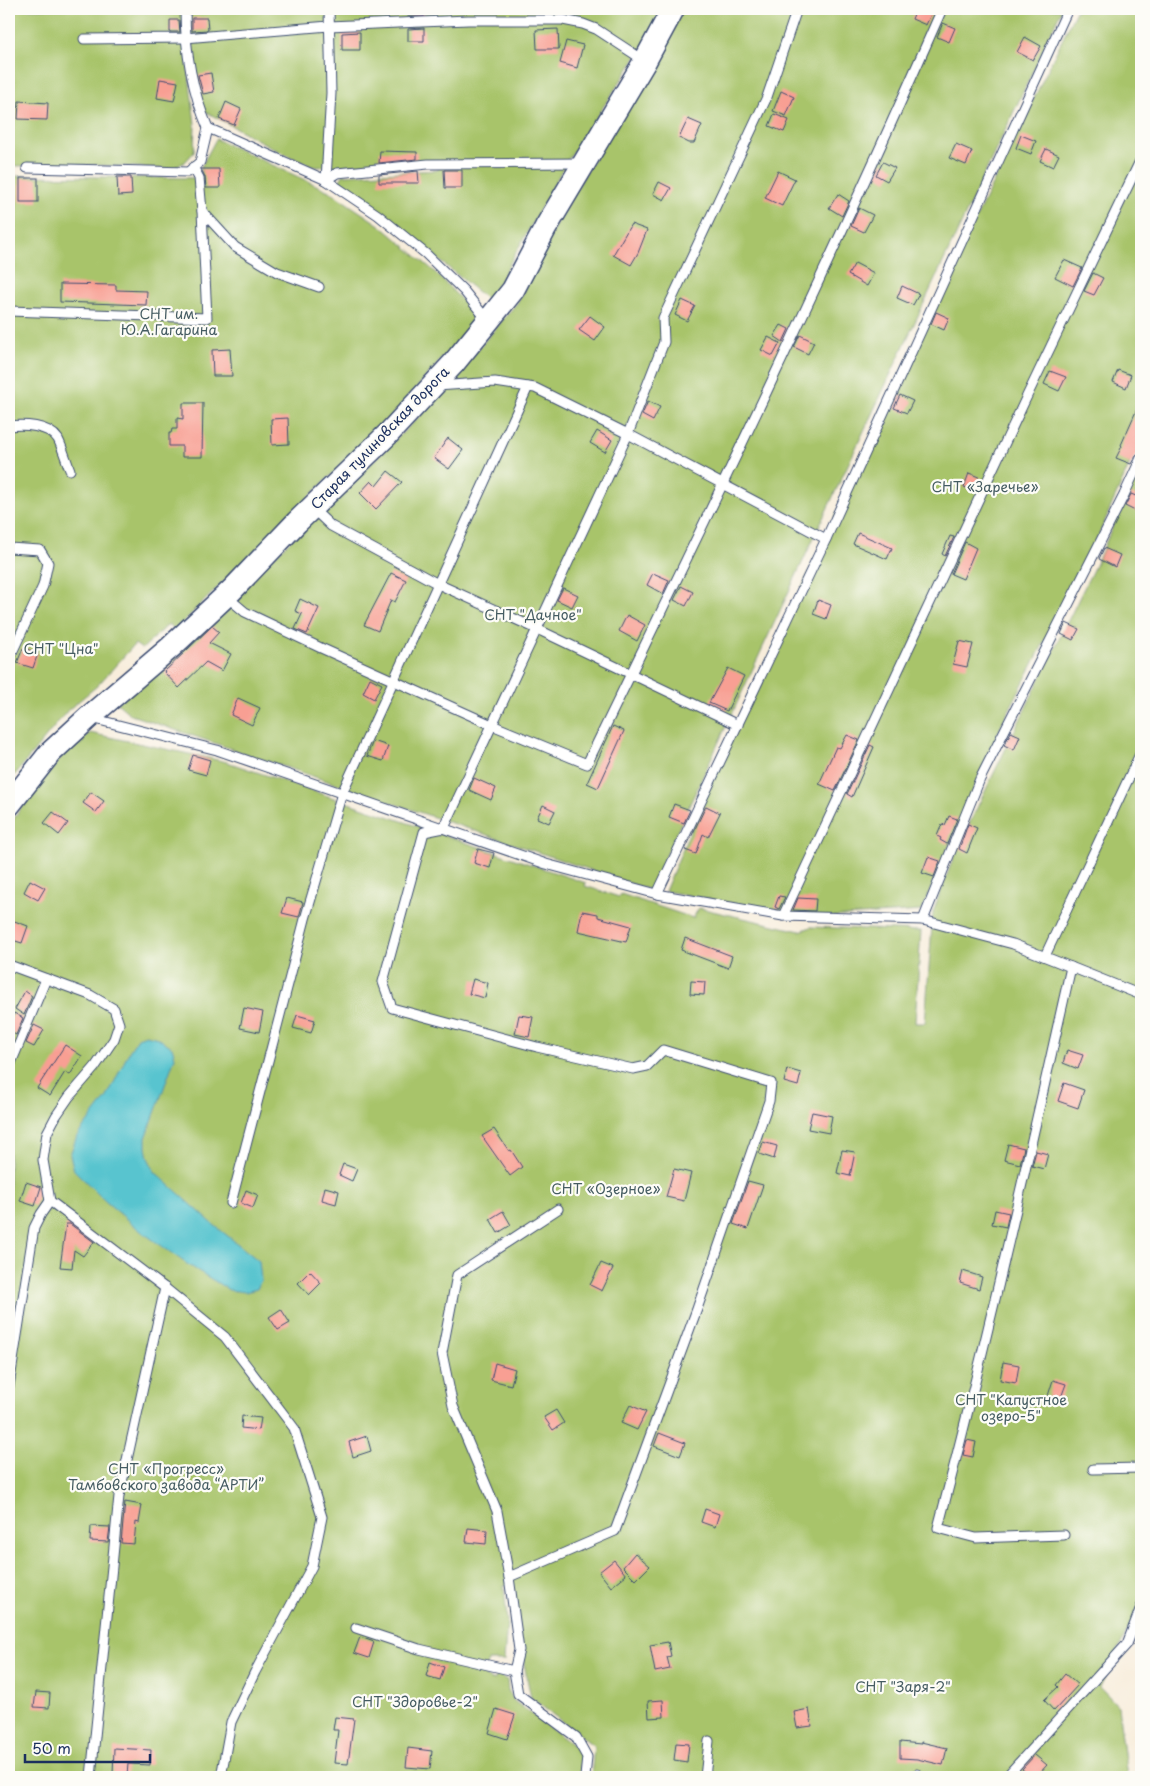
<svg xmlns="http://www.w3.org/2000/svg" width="1150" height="1786" viewBox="0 0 1150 1786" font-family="'Playpen Sans',sans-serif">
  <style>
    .green { fill: #a8c46b; stroke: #627a64 }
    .water { fill: #58c4cf; stroke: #3a7a96 }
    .building { fill: #f89f93 }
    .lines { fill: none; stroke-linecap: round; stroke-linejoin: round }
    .service-casing { stroke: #3c4c71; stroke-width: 11 }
    .tertiary-casing { stroke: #3c4c71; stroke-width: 25 }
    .service { stroke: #fff; stroke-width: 9 }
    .tertiary { stroke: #fff; stroke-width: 22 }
    .labels { text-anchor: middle; stroke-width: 4.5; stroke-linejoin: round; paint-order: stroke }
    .park-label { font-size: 14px; fill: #455c62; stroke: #fdfcf7 }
    .street-label { font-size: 14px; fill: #1b2f5e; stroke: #fdfcf7 }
  </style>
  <rect width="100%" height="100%" fill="#fdfcf7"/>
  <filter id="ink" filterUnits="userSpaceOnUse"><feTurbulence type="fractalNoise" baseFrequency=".02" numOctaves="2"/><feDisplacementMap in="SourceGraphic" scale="10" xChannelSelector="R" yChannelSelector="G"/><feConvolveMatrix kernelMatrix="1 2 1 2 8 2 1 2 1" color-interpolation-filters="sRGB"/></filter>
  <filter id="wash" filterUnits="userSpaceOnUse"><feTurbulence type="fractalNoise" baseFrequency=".0096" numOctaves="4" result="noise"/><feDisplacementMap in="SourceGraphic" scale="20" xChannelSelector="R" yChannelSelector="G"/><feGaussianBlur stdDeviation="1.12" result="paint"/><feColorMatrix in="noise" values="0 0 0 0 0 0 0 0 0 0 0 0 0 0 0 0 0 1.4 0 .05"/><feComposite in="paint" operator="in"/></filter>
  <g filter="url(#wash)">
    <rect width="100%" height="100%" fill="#f8eddb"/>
    <g class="green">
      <polygon points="9,9 663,9 640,52 567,161 489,301 400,228 339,182 343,175 438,170 438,161 316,167 286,155 206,112 200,101 192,35 185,43 195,124 194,152 185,162 171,169 97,165 9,166"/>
      <polygon points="681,9 1062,9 823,518 650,890 131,715 117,703 319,514 428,408 517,303 557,222"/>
      <polygon points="1077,9 1141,9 1141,438 1094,546 1003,722 921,911 830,917 791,914 665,891 707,791 917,340"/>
      <polygon points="216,139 329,191 381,226 434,271 473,312 473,323 399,408 175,630 169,624 142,649 135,644 97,686 68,710 9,782 9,176 201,178 201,167"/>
      <polygon points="1141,460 1141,1603 1100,1687 1118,1706 1127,1777 591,1777 594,1746 531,1698 523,1659 512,1584 504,1585 507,1622 504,1661 488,1661 485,1677 494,1681 498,1675 507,1680 508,1690 514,1701 581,1751 580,1777 9,1777 9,827 20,809 71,745 90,733 227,762 586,883 585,886 619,897 621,894 693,918 699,908 800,931 811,927 921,931 915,1023 925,1023 933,912 956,851 1103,549"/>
    </g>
    <polygon class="water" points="146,1035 158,1038 172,1047 175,1057 146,1138 146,1148 148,1158 155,1172 214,1225 259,1261 261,1280 257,1289 245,1292 229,1290 187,1264 142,1232 105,1201 74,1170 70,1155 77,1136 107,1097 130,1050 138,1038"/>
    <g id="blocks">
      <g class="building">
        <rect x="408" y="9" width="16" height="7"/>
        <polygon points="916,9 924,9 932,12 926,25 912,19"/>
        <polygon points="192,18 207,18 208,30 192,31"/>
        <polygon points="170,20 179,20 180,32 170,32"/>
        <polygon points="943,23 955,28 949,42 937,37"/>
        <polygon points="424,28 424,41 408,41 408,29"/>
        <polygon points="558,29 559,49 537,49 536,30"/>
        <polygon points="360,32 360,50 342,50 342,33"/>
        <polygon points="1025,37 1041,46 1033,60 1017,52"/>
        <polygon points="566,41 583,45 577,68 560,63"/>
        <polygon points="211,73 214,92 203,94 198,75"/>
        <polygon points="160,79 178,82 174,101 157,98"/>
        <polygon points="781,91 794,97 786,116 773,111"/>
        <polygon points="19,101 48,103 47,120 18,119"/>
        <polygon points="226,102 241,109 234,125 219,119"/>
        <polygon points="774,114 789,120 784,132 769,126"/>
        <polygon points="688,119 702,125 694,143 689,143 679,138"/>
        <polygon points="1021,135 1036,141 1031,154 1016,148"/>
        <polygon points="956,144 972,151 966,165 949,158"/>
        <polygon points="1046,149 1059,155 1053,167 1040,161"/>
        <polygon points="380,151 417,152 417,159 379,163"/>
        <polygon points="883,162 895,168 887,181 876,175"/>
        <polygon points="201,169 219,169 220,188 206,188 205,177"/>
        <polygon points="444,170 462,170 462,188 445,188"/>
        <polygon points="418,171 419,183 379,183 379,175"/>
        <polygon points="778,171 795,179 782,206 765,198"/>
        <polygon points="117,177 131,177 132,195 118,196"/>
        <rect x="20" y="178" width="18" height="24"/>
        <polygon points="659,182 671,188 664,200 653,194"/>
        <polygon points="838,194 849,201 842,216 829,208"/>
        <polygon points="859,208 873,215 864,232 851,226"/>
        <polygon points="631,224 647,230 638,253 631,265 613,255"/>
        <polygon points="1064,260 1082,268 1073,286 1055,277"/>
        <polygon points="855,263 874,273 867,286 848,275"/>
        <polygon points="1093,273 1103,278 1094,295 1084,291"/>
        <polygon points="60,284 116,285 116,290 147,291 146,305 60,302"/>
        <polygon points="902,286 919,294 913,305 897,298"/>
        <polygon points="682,300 695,306 687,321 675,315"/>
        <polygon points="936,312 949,318 944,330 931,324"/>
        <polygon points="590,316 605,327 595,341 579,330"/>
        <polygon points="781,325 789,329 783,342 774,336"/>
        <polygon points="800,335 814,342 808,354 794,347"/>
        <polygon points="768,337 780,343 773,356 761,350"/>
        <polygon points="230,349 232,376 213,376 212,350"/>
        <polygon points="1118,370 1131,375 1126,388 1113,382"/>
        <polygon points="1050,371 1066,377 1059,391 1044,384"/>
        <polygon points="900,395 913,401 907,413 894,408"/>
        <polygon points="1141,400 1141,452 1136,455 1131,464 1116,458 1122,446 1121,445"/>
        <polygon points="648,401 660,407 653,421 642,415"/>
        <polygon points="183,403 203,403 202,457 182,457 182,446 169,446 169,433 171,433 172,429 177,429 177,418 183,419"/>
        <polygon points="288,418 289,444 272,445 271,419"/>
        <polygon points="597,431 612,440 605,452 590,443"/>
        <polygon points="448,438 463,450 449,469 434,458"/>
        <polygon points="388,471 402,482 376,509 360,493 371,481 376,486"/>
        <polygon points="969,473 981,478 975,491 964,487"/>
        <polygon points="1131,494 1141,498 1141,514 1125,506"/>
        <polygon points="858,533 892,548 887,559 853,544"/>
        <polygon points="950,536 954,537 945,556 942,554"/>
        <polygon points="965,542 976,548 963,579 951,574"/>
        <polygon points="1104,548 1120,555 1115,567 1099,559"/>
        <polygon points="391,573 406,580 395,602 391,600 378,631 364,625"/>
        <polygon points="653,573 669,580 663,594 647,585"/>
        <polygon points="681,586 693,592 686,606 674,600"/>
        <polygon points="563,588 578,595 572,607 557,600"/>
        <polygon points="300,599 319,608 307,634 295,629 302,614 295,611"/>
        <polygon points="818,600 831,605 826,619 813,614"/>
        <polygon points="627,615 645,625 637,641 619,631"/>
        <polygon points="1066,623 1079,629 1073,640 1061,634"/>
        <polygon points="212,626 219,632 209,643 231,654 222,671 206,662 179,688 164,672"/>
        <polygon points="959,641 973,644 967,667 953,664"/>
        <polygon points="23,648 38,653 33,668 17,663"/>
        <polygon points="728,668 744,676 727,711 709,703"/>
        <polygon points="370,678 382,684 374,699 363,693"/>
        <polygon points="238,698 260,708 252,725 231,715"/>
        <polygon points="613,726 624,731 598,788 587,783"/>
        <polygon points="1011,732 1020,736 1014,750 1004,745"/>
        <polygon points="847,735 859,740 835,791 819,784 836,747 840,748"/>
        <polygon points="373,741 388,746 383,761 367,756"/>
        <polygon points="870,745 874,747 852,797 847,794"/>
        <polygon points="193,755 210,760 206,775 188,770"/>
        <polygon points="474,778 496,788 491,800 469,790"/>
        <polygon points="91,792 104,801 96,812 83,803"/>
        <polygon points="674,804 690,810 684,823 669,817"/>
        <polygon points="543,805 555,811 549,823 537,818"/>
        <polygon points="706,806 720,813 708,837 703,834 696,854 685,850"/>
        <polygon points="53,812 68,823 59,835 44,823"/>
        <polygon points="949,816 957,819 947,844 940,840 941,838 937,836 942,824 945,825"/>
        <polygon points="968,824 977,828 967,853 959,849"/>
        <polygon points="478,849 494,853 490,868 474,863"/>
        <polygon points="928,857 940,861 934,877 922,873"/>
        <polygon points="30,880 45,888 38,900 24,892"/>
        <polygon points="779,896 785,897 779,909 775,907"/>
        <polygon points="287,898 303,902 299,917 282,913"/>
        <polygon points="798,898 816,899 815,911 793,910"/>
        <polygon points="582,911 598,914 598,917 631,926 626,942 578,931"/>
        <polygon points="9,919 28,926 22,943 9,939"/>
        <polygon points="685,938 732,956 728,968 681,950"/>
        <polygon points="473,979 488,983 485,998 469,994"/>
        <polygon points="691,981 705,982 704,995 690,994"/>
        <polygon points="25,991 32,996 24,1015 15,1009"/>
        <polygon points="244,1008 263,1012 259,1032 240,1028"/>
        <polygon points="14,1013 23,1018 16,1035 9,1031 9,1024"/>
        <polygon points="297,1015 315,1020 311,1033 293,1028"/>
        <polygon points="519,1015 533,1017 529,1037 515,1034"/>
        <polygon points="34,1025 44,1030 34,1047 26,1043"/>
        <polygon points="65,1045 82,1056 70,1075 65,1072 50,1096 37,1088"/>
        <polygon points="1067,1050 1083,1055 1078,1069 1063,1063"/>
        <polygon points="787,1069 801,1073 798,1086 784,1082"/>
        <polygon points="1064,1083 1084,1090 1078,1108 1058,1101"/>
        <polygon points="812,1112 832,1116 829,1133 808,1129"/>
        <polygon points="494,1129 509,1151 511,1150 522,1167 510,1176 482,1136"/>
        <polygon points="763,1142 777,1146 774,1159 759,1154"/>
        <polygon points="1008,1144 1024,1148 1020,1164 1004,1160"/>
        <polygon points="842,1150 855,1152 850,1176 837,1173"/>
        <polygon points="1036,1151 1048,1154 1044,1169 1032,1166"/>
        <polygon points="343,1164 357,1169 352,1181 339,1175"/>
        <polygon points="674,1169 691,1173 684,1201 666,1197"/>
        <polygon points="748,1181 763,1185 748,1229 733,1224"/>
        <polygon points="26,1182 41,1187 35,1206 20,1201"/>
        <polygon points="325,1187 339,1191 336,1204 322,1200"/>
        <polygon points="246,1190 258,1195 253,1208 241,1203"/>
        <polygon points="995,1210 1009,1213 1006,1227 992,1224"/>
        <polygon points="503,1211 511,1225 498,1233 490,1219"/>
        <polygon points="66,1224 70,1224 94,1242 83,1256 74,1250 72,1268 60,1267"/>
        <polygon points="601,1263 613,1268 602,1291 590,1285"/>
        <polygon points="310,1271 321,1283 309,1295 298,1283"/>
        <polygon points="963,1271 982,1277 979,1289 960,1283"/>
        <polygon points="281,1309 290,1323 278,1330 269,1317"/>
        <polygon points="1003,1362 1019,1365 1016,1383 1000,1380"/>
        <polygon points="495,1363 515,1369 511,1385 491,1380"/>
        <polygon points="1053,1380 1066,1384 1059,1403 1047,1399"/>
        <polygon points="630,1405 646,1412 637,1430 621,1423"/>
        <polygon points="556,1410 564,1423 553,1430 544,1417"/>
        <polygon points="242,1416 261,1418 259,1430 241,1428"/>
        <polygon points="659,1433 685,1443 680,1456 654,1446"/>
        <polygon points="367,1436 371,1451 353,1457 349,1442"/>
        <polygon points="967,1440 976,1442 973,1457 963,1455"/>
        <polygon points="125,1502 142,1505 139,1523 136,1522 134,1544 121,1543"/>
        <polygon points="705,1509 719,1514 715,1527 701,1522"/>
        <polygon points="91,1526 110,1527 108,1542 90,1541"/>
        <polygon points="468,1528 487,1530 486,1544 466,1542"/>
        <polygon points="635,1553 650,1566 636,1580 623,1567"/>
        <polygon points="614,1560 626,1575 611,1587 599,1572"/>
        <polygon points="360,1637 374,1642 369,1658 354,1653"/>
        <polygon points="668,1642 671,1656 667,1657 670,1669 655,1672 650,1645"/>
        <polygon points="430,1662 444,1667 440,1680 426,1676"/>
        <polygon points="1065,1674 1078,1685 1054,1711 1044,1700 1058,1687 1056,1685"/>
        <polygon points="36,1692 50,1693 49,1708 34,1707"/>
        <polygon points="663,1700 664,1717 649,1718 648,1701"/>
        <polygon points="496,1709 515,1715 507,1739 489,1733"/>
        <polygon points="809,1709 812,1726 797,1728 794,1712"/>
        <polygon points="335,1717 354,1719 348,1764 334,1763 338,1730 333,1730"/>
        <polygon points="900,1742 921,1744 921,1742 947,1748 943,1765 917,1759 900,1758"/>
        <polygon points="676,1743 689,1744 687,1762 674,1760"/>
        <polygon points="114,1748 151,1750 150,1765 128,1764 127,1775 113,1774"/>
        <polygon points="408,1748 432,1751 430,1769 406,1767"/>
        <polygon points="1035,1755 1047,1765 1036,1777 1031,1777 1022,1769"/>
      </g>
    </g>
  </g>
  <g filter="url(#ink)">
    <use href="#blocks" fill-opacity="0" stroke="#3c4c71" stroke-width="1"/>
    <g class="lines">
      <g class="service-casing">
        <g id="service">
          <path d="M185 9C185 49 192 91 208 128"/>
          <polyline points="329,9 331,93 326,180 337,173 428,164 583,163"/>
          <polyline points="84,39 185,38 329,26 468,20 563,20 583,24 596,29 645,61"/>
          <polyline points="27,168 188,172 200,162 208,128 326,180 378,215 426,254 464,291 488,321"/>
          <polyline points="202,211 235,247 277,272 319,287"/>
          <polyline points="9,311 207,318 202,211 199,178 193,167"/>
          <polyline points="437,386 495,382 535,388 628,434 664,342 663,318 767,97 797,9"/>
          <path d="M9 426C23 424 49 425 58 439 63 449 66 460 70 470"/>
          <polyline points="312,508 331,526 438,584 537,629 738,725"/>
          <polyline points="9,548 40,550 48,563 43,586 9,659"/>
          <path d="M226 596 245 612 321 648 492 725 587 764C709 514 830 264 942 9"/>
          <polyline points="91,718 217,750 546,864 657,894 783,916 923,920 1013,944 1141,995"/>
          <polyline points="657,894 826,539 1068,9"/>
          <polyline points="783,916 1027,396 1141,159"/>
          <polyline points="923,920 980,779 1124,495 1141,458"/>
          <polyline points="1045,956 1141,752"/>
          <polyline points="9,965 90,995 114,1009 119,1024 114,1039 95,1067 69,1097 56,1116 47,1133 43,1160 50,1201 165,1288 225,1337 294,1428 322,1517 312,1566 255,1672 231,1722 221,1777"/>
          <polyline points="9,1068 46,979"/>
          <polyline points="231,1203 305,919 342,793 528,387"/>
          <polyline points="558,1209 457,1275 442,1353 453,1406 497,1511 509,1577 615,1531 697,1309 769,1101 771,1083 663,1050 647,1066 633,1069 537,1047 392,1008 383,982 424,832 444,828 628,434 826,539"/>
          <polyline points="9,1386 34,1228 41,1214 50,1201"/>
          <polyline points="1093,1469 1141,1468"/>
          <path d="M1064 1535 976 1538 938 1528C987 1342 1029 1154 1071 967"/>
          <polyline points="356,1628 419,1649 514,1671 519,1650 509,1577"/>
          <polyline points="514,1671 518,1694 576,1737 587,1757 585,1777"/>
          <polyline points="91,1777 119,1496 165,1288"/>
          <polyline points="705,1777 709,1741"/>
          <polyline points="917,1777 917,1774"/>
          <polyline points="1006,1777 1127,1644 1141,1607"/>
        </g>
      </g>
      <g class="tertiary-casing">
        <polyline id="tertiary" points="9,805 50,753 89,717 171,647 232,590 297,522 388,434 453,364 488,321 513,290 546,227 645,61 673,9"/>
      </g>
      <use href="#service" class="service"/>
      <use href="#tertiary" class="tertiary"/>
    </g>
  </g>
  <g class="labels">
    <g class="park-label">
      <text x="169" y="319">СНТ им.<tspan x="169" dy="16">Ю.А.Гагарина</tspan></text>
      <text x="985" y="492">СНТ «Заречье»</text>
      <text x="533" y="620">СНТ "Дачное"</text>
      <text x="61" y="654">СНТ "Цна"</text>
      <text x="606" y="1194">СНТ «Озерное»</text>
      <text x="1011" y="1405">СНТ "Капустное<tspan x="1011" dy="16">озеро-5"</tspan></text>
      <text x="166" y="1474">СНТ «Прогресс»<tspan x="166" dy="16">Тамбовского завода “АРТИ”</tspan></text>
      <text x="903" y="1692">СНТ "Заря-2"</text>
      <text x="415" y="1707">СНТ "Здоровье-2"</text>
    </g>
    <g class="street-label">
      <text transform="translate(380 438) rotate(-46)" y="5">Старая тулиновская дорога</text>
    </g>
  </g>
  <rect width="1150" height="1786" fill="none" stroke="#fdfcf7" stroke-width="30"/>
  <path d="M25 1754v8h125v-8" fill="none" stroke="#1b2f5e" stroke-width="2.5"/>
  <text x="32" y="1754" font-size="15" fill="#1b2f5e" stroke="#fdfcf7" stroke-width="4" paint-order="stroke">50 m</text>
</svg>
